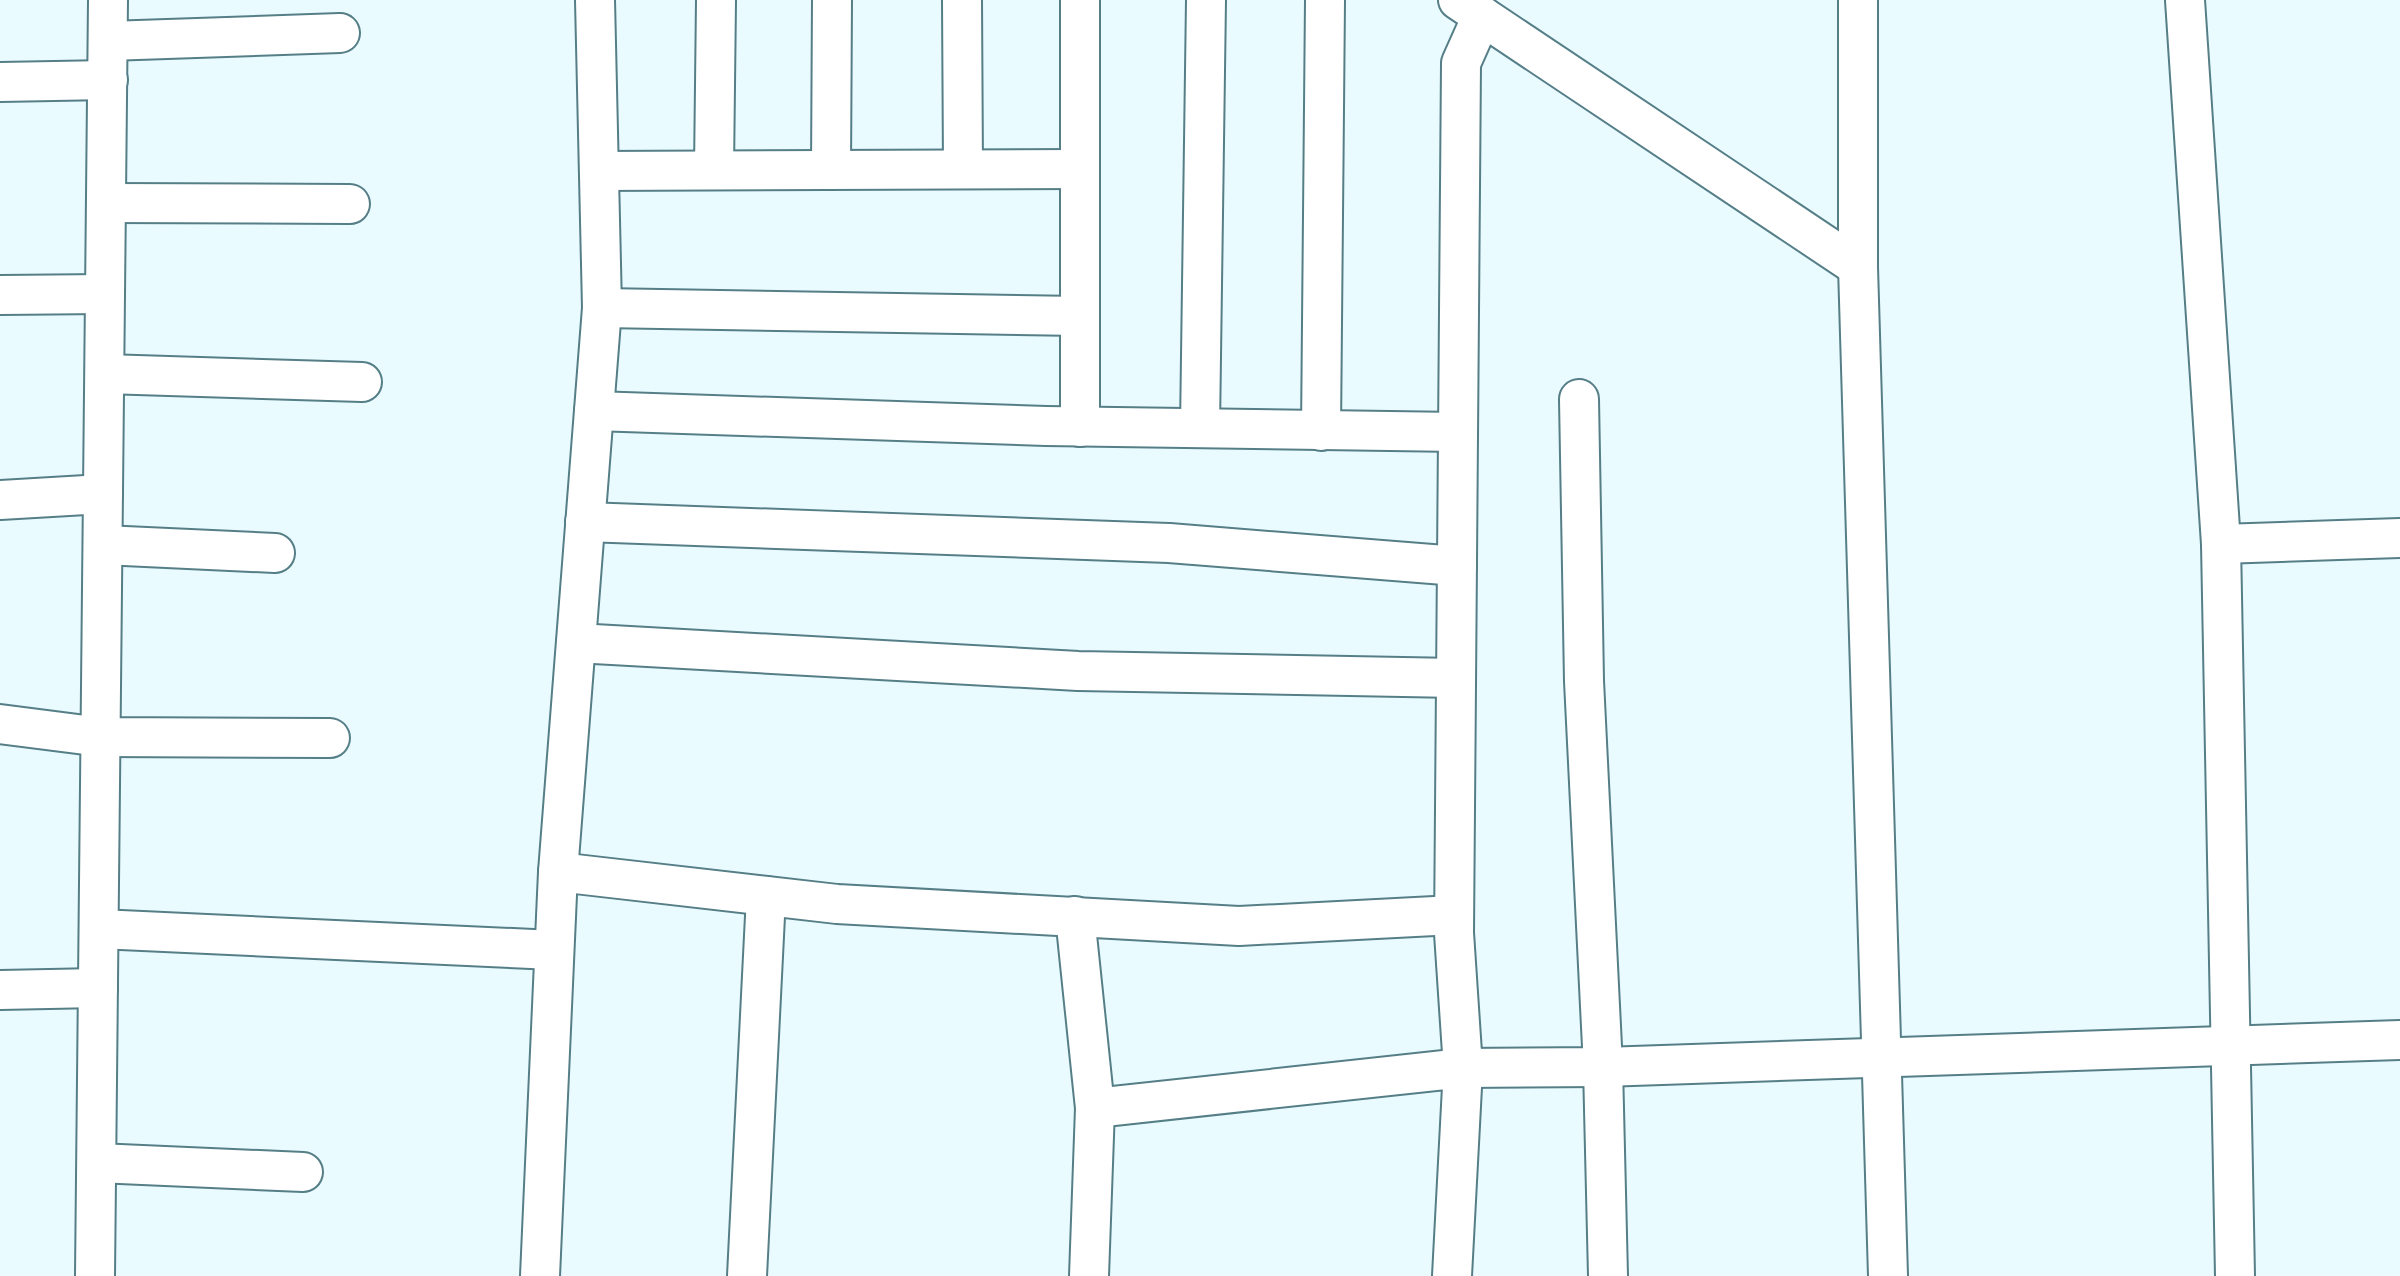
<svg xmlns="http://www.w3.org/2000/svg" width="2400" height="1276" viewBox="0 0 2400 1276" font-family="Roboto,sans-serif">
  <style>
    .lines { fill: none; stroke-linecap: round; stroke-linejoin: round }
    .minor-casing { stroke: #557e87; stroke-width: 42 }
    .tertiary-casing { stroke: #557e87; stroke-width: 42 }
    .minor { stroke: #fff; stroke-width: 38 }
    .tertiary { stroke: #fff; stroke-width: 38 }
  </style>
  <rect width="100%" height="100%" fill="#e9fbff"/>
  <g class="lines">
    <g class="minor-casing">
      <g id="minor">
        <polyline points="962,0 963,168"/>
        <polyline points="1458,0 1858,267"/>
        <polyline points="2185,0 2221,544 2235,1276"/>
        <polyline points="1482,16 1461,63 1454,933 1463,1068 1603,1067 2400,1040"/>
        <polyline points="108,41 340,33"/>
        <polyline points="0,82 108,80"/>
        <polyline points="831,169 832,0"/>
        <polyline points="714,170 716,0"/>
        <polyline points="599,171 1080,169"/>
        <polyline points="107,203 350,204"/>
        <polyline points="0,295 105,294"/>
        <polyline points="602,308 1080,316"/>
        <polyline points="105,374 362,382"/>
        <polyline points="1579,399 1584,681 1603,1067 1608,1276"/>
        <polyline points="594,411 1046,426 1458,432"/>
        <polyline points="1080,427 1080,0"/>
        <polyline points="1200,428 1206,0"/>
        <polyline points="1321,431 1325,0"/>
        <polyline points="0,500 103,494"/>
        <polyline points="585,522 1169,543 1457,566"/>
        <polyline points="2221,544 2400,538"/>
        <polyline points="103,545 275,553"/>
        <polyline points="576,643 1078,671 1456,678"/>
        <polyline points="0,724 101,737 330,738"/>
        <polyline points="558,872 837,904 1239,926 1454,915"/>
        <polyline points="1075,916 1095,1108 1463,1068 1452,1276"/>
        <polyline points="99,929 554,950"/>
        <polyline points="0,990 98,988"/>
        <polyline points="97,1163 303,1172"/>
        <polyline points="95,1276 108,0"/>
        <polyline points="540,1276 558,872 602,308 595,0"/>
        <polyline points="747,1276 766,896"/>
        <polyline points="1089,1276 1095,1108"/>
      </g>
    </g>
    <g class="tertiary-casing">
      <polyline id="tertiary" points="1858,0 1858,267 1888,1276"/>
    </g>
    <use href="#minor" class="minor"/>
    <use href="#tertiary" class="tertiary"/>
  </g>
</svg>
